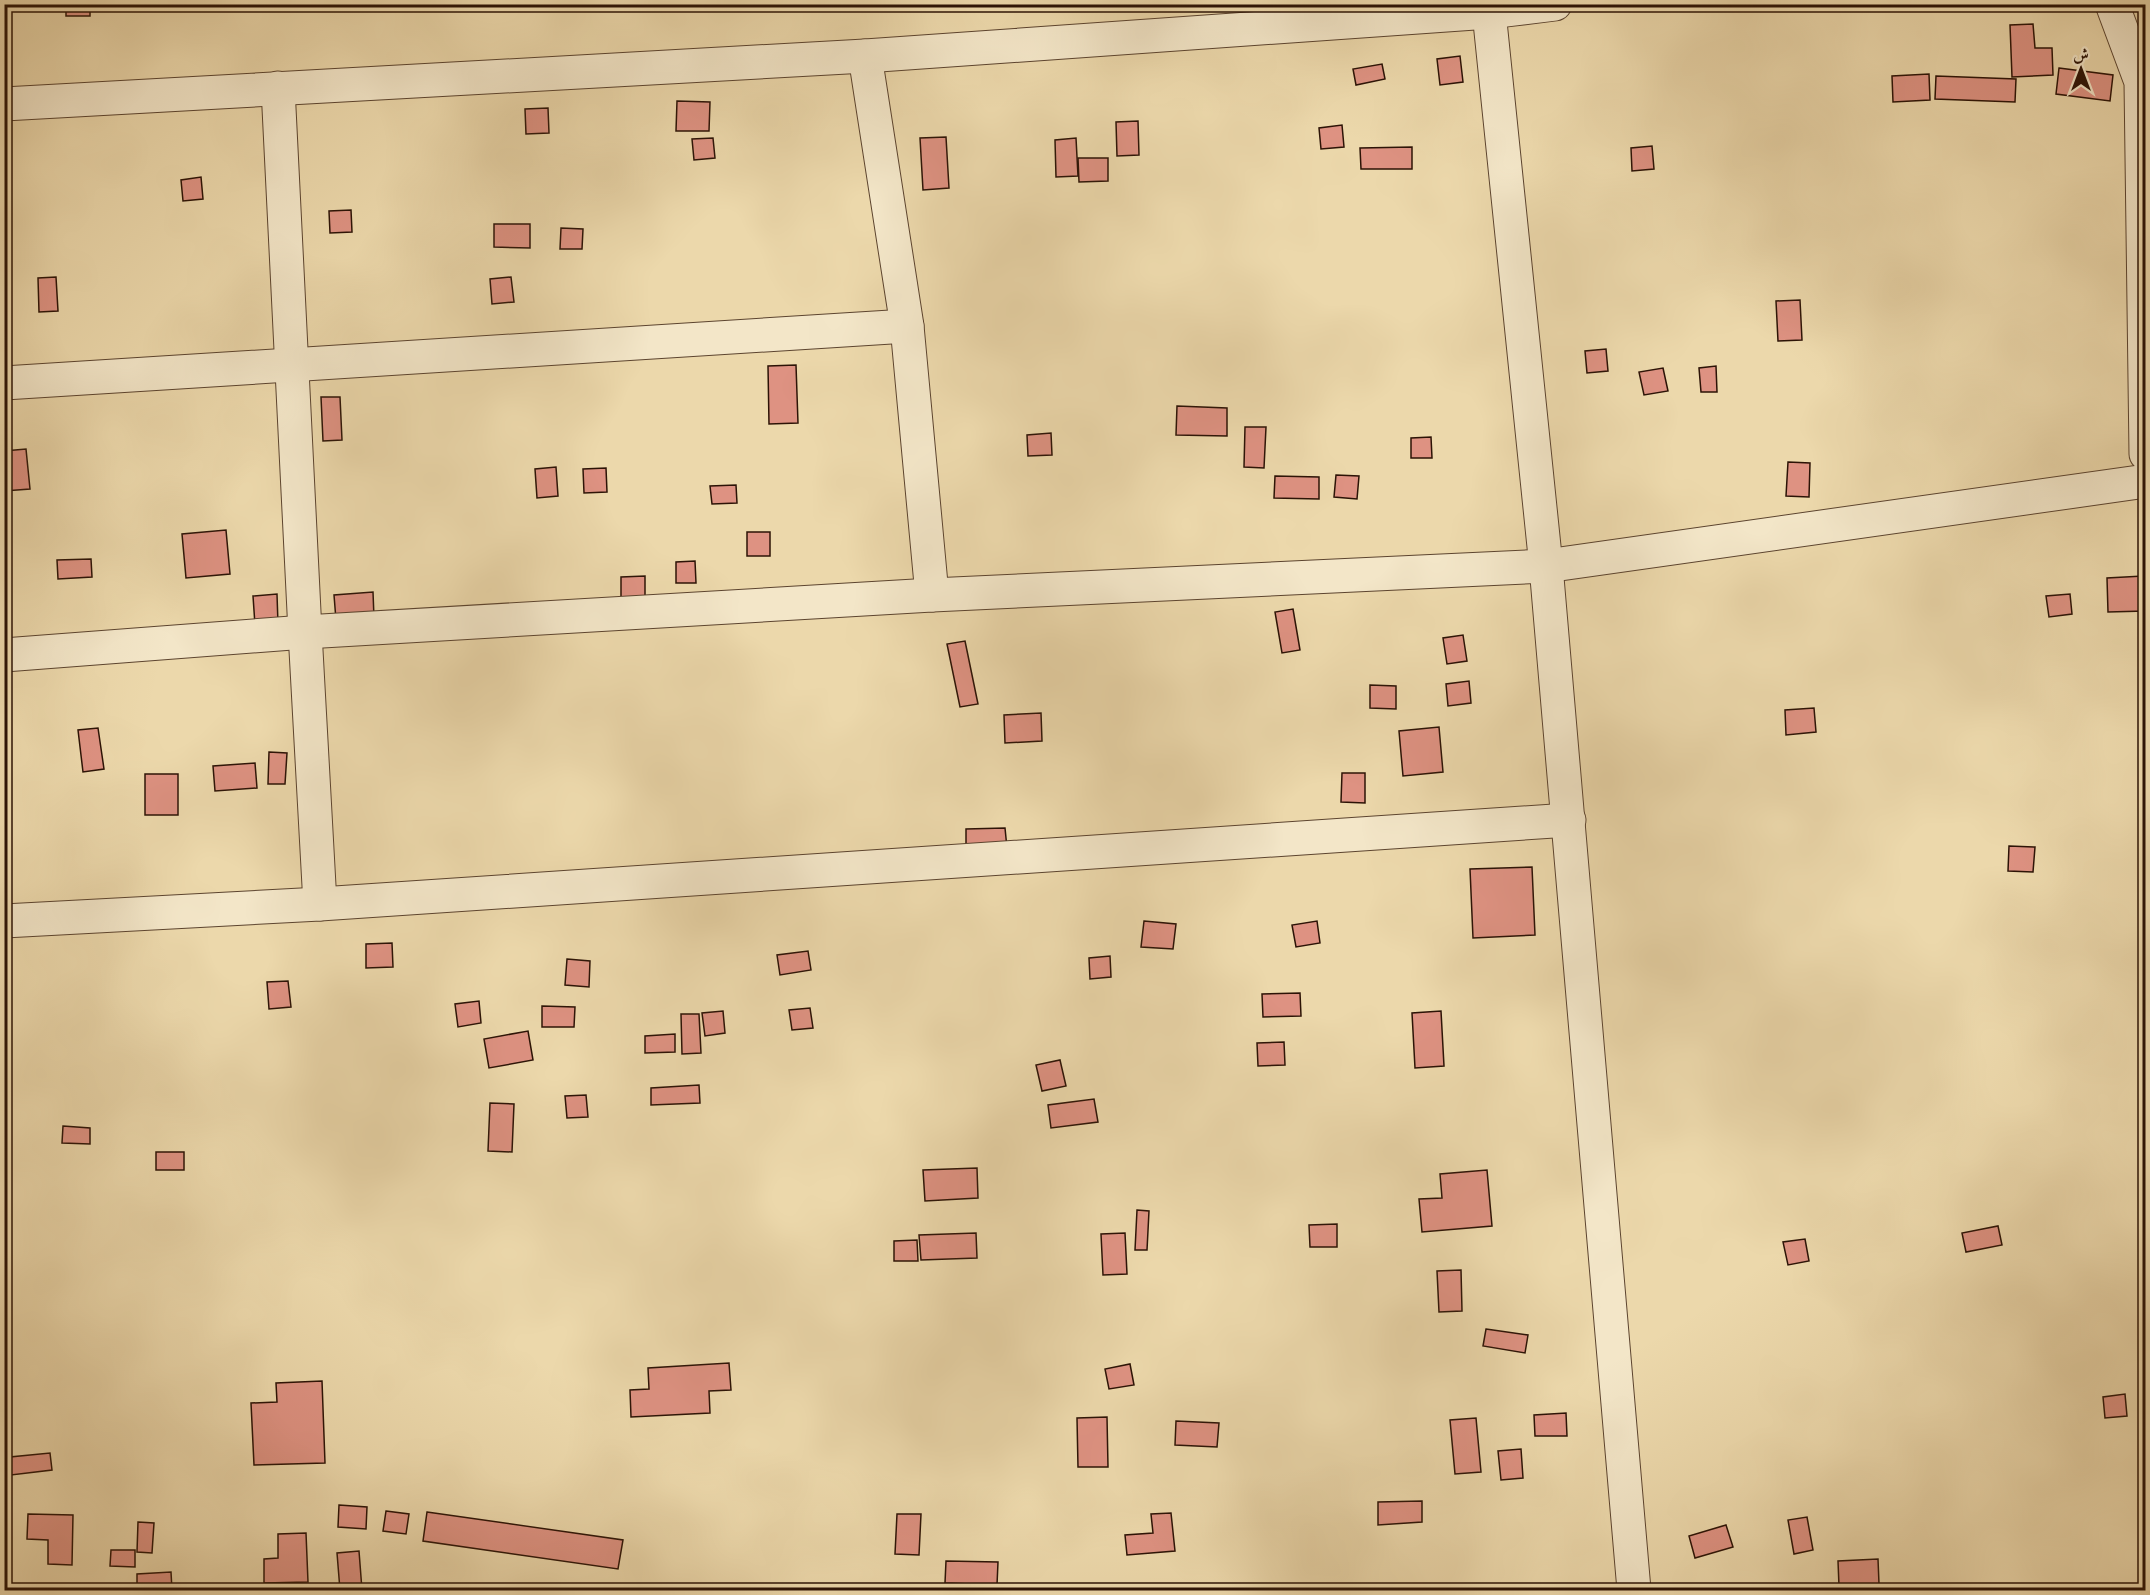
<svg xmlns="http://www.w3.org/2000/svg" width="2150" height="1595" viewBox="0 0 2150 1595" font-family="Alegreya,Amiri,serif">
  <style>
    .building { fill: #de9282; stroke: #2c1306; stroke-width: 1.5 }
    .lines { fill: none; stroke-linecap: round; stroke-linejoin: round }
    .street-casing { stroke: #5c442f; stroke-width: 35 }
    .street { stroke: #f3e6c8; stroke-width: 33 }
  </style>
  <rect width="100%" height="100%" fill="#ecd8ab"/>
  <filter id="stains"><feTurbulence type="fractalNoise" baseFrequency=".00333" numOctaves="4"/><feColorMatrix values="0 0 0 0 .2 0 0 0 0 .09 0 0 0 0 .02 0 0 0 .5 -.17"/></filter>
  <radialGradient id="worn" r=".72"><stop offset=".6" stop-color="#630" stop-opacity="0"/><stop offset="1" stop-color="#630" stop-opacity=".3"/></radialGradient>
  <g class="building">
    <rect x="66" y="4" width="24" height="12"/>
    <polygon points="2033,24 2035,48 2052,48 2053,75 2012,77 2010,25"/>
    <polygon points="1460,56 1463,82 1440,85 1437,59"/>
    <polygon points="1382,64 1385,79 1356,85 1353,69"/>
    <polygon points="2059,68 2113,75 2110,101 2056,94"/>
    <polygon points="1929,74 1930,100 1893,102 1892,76"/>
    <polygon points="1936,76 2016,79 2015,102 1935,99"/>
    <polygon points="677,101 710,102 709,131 676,131"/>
    <polygon points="548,108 549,133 526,134 525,109"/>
    <polygon points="1138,121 1139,155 1117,156 1116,122"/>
    <polygon points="1342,125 1344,147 1321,149 1319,128"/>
    <polygon points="946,137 949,188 923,190 920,138"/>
    <polygon points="713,138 715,158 694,160 692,139"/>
    <polygon points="1076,138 1078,176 1056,177 1055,140"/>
    <polygon points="1652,146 1654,169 1632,171 1631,148"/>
    <polygon points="1412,147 1412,169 1361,169 1360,148"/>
    <polygon points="1078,158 1108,158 1108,181 1079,182"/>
    <polygon points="201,177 203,199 183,201 181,180"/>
    <polygon points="351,210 352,232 330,233 329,211"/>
    <polygon points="494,224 530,224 530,248 494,247"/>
    <polygon points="561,228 583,229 582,249 560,249"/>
    <polygon points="4,270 10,270 8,311 4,311"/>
    <polygon points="56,277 58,311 39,312 38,278"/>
    <polygon points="511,277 514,302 492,304 490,279"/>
    <polygon points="1800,300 1802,340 1778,341 1776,301"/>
    <polygon points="1606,349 1608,371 1587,373 1585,351"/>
    <polygon points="796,365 798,423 769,424 768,366"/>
    <polygon points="1716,366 1717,392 1701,392 1699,368"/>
    <polygon points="1663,368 1668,391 1644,395 1639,372"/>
    <polygon points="321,397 340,397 342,440 323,441"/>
    <polygon points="1177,406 1227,408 1227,436 1176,435"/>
    <polygon points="1245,427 1266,427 1264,468 1244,467"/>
    <polygon points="1051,433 1052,455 1028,456 1027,435"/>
    <polygon points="1431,437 1432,458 1411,458 1411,438"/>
    <polygon points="26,449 30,489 4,491 4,451"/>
    <polygon points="1788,462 1810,463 1809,497 1786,496"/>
    <polygon points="556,467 558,496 537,498 535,469"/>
    <polygon points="606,468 607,492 584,493 583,469"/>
    <polygon points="1336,475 1359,476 1357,499 1334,497"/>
    <polygon points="1275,476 1319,477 1319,499 1274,498"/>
    <polygon points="736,485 737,503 712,504 710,486"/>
    <polygon points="226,530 230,574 186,578 182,534"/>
    <rect x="747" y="532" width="23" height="24"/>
    <polygon points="91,559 92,577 58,579 57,560"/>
    <polygon points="695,561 696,583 676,583 676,562"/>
    <polygon points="645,576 645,600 621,601 621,577"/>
    <polygon points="2143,576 2145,611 2108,612 2107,578"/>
    <polygon points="373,592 374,618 336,620 334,595"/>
    <polygon points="277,594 278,624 255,625 253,596"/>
    <polygon points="2070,594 2072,614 2049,617 2046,596"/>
    <polygon points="1293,609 1300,650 1282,653 1275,612"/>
    <polygon points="1463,635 1467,661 1447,664 1443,638"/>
    <polygon points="965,641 978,704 960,707 947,644"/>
    <polygon points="1469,681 1471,703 1448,706 1446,684"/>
    <polygon points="1370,685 1396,686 1396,709 1370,708"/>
    <polygon points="1814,708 1816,732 1786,735 1785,710"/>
    <polygon points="1041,713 1042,741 1005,743 1004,715"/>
    <polygon points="1439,727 1443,772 1403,776 1399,731"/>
    <polygon points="98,728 104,769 83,772 78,730"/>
    <polygon points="269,752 287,753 285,784 268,784"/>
    <polygon points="255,763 257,788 215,791 213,766"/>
    <polygon points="1342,773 1365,773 1365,803 1341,802"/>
    <rect x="145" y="774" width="33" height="41"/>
    <polygon points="1005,828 1007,848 966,849 966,829"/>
    <polygon points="2009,846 2035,847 2033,872 2008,871"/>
    <polygon points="1532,867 1535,935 1473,938 1470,869"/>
    <polygon points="1144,921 1176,924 1173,949 1141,947"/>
    <polygon points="1317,921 1320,943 1296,947 1292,925"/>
    <polygon points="392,943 393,967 366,968 366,944"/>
    <polygon points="808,951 811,970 780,975 777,955"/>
    <polygon points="1110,956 1111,977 1090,979 1089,958"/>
    <polygon points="567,959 590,961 589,987 565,985"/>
    <polygon points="288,981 291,1007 269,1009 267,982"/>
    <polygon points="1300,993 1301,1016 1263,1017 1262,994"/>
    <polygon points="479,1001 481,1023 458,1027 455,1004"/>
    <polygon points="542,1006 575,1007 574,1027 542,1027"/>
    <polygon points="810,1008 813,1028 792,1030 789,1010"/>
    <polygon points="723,1011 725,1033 705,1036 702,1013"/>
    <polygon points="1441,1011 1444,1066 1415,1068 1412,1013"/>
    <polygon points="681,1014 699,1014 701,1053 682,1054"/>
    <polygon points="528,1031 533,1060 489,1068 484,1039"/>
    <polygon points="675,1034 675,1052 645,1053 645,1036"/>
    <polygon points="1284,1042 1285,1065 1258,1066 1257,1043"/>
    <polygon points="1060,1060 1066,1086 1042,1091 1036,1065"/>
    <polygon points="699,1085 700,1103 651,1105 651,1088"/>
    <polygon points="586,1095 588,1117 567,1118 565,1096"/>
    <polygon points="1094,1099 1098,1122 1051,1128 1048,1105"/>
    <polygon points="490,1103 514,1104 512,1152 488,1151"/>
    <polygon points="63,1126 90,1128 90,1144 62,1143"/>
    <rect x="156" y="1152" width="28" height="18"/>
    <polygon points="977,1168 978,1198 925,1201 923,1170"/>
    <polygon points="1487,1170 1492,1226 1422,1232 1419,1199 1442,1198 1440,1174"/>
    <polygon points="1137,1210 1149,1211 1147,1250 1135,1250"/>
    <polygon points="1337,1224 1337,1247 1310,1247 1309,1225"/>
    <polygon points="1998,1226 2002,1245 1966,1252 1962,1233"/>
    <polygon points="976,1233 977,1258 921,1260 919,1235"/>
    <polygon points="1125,1233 1127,1274 1103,1275 1101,1234"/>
    <polygon points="1805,1239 1809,1261 1788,1265 1783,1242"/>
    <polygon points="917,1240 918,1261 894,1261 894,1241"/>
    <polygon points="1461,1270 1462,1311 1439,1312 1437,1271"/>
    <polygon points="1486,1329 1528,1335 1525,1353 1483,1346"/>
    <polygon points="729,1363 731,1390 709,1391 710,1413 631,1417 630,1390 649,1389 648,1368"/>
    <polygon points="1130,1364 1134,1385 1109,1389 1105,1369"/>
    <polygon points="322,1381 325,1463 254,1465 251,1403 277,1402 276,1383"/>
    <polygon points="2125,1394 2127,1416 2105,1418 2103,1397"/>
    <polygon points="1566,1413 1567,1436 1535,1436 1534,1415"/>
    <polygon points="1107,1417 1108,1467 1078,1467 1077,1418"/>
    <polygon points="1476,1418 1481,1472 1455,1474 1450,1420"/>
    <polygon points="1176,1421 1219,1423 1217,1447 1175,1445"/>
    <polygon points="1521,1449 1523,1478 1501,1480 1498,1451"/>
    <polygon points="50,1453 52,1470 11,1475 10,1457"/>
    <polygon points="1422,1501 1422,1522 1378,1525 1378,1502"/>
    <polygon points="339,1505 367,1507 366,1529 338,1527"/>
    <polygon points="386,1511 409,1514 406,1534 383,1531"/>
    <polygon points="427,1512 623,1540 618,1569 423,1541"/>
    <polygon points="1171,1513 1175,1551 1127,1555 1125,1535 1153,1533 1151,1514"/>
    <polygon points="28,1514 73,1515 72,1565 48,1564 48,1540 27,1539"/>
    <polygon points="897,1514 921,1514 919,1555 895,1554"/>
    <polygon points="1807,1517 1813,1550 1794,1554 1788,1520"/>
    <polygon points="138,1522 154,1523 152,1553 137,1552"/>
    <polygon points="1726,1525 1733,1547 1695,1558 1689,1536"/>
    <polygon points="306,1533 308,1582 264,1583 264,1559 278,1558 278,1534"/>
    <polygon points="111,1550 135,1550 135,1567 110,1566"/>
    <polygon points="359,1551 362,1590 340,1590 337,1553"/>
    <polygon points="1878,1559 1879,1584 1839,1586 1838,1561"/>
    <polygon points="946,1561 998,1562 997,1585 945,1583"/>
    <polygon points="171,1572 172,1590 137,1590 137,1574"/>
  </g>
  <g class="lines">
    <g class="street-casing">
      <g id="street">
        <polyline points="2112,4 2141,82 2146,454"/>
        <polyline points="1489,12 1546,566 1634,1590"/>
        <polyline points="865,56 907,326 932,595"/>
        <polyline points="278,88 305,632 320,904"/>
        <polyline points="4,104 865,56 1489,12 1555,4"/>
        <polyline points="4,383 907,326"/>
        <polyline points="4,655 305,632 932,595 1546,566 2146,481"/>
        <polyline points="4,921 320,904 1569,820"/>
      </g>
    </g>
    <use href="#street" class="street"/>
  </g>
  <rect width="2150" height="1595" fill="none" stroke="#ecd8ab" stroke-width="24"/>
  <rect x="6" y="6" width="2138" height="1583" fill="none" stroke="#2c1306" stroke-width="3"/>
  <rect x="12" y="12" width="2126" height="1571" fill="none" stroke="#2c1306" stroke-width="1.5"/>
  <g transform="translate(2081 69)" stroke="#f3e6c8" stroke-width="4.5" paint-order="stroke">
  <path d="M0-4.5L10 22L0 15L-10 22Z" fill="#2c1306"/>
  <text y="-9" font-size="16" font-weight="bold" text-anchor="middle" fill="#2c1306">ش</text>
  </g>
  <rect width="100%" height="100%" filter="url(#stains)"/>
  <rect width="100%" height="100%" fill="url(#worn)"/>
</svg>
